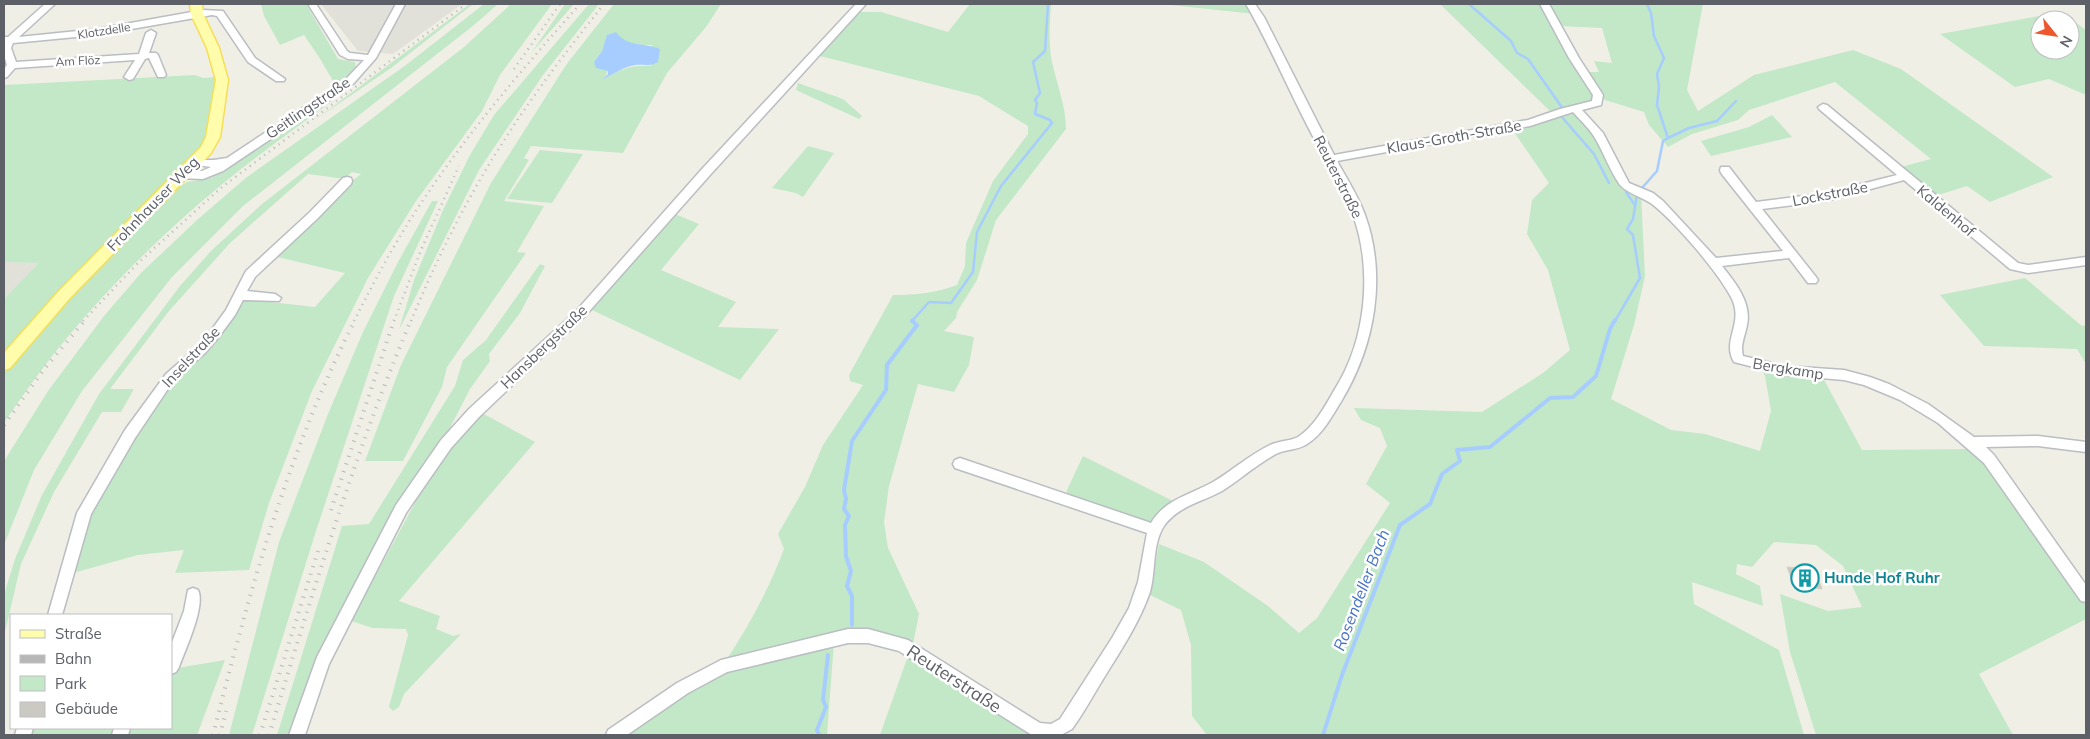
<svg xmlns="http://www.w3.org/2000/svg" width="2090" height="739" viewBox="0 0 2090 739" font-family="Mulish,sans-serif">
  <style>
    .industrial { fill: #e1e1da }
    .green { fill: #c2e8c7; fill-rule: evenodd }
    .water { fill: #a7cdff }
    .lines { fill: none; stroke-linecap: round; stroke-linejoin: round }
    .stream-far1 { stroke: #a7cdff; stroke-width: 2.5 }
    .stream { stroke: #a7cdff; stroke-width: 4 }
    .building { fill: #cbcac2; stroke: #d5d2c4 }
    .minor-casing { stroke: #babdc2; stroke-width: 3 }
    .major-casing { stroke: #f5df5a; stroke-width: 3 }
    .minor { fill: #fff; fill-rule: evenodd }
    .major { fill: #fffdac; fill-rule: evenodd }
    .rail-far1 { stroke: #b7b7b8; stroke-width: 2.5; stroke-dasharray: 1 5; stroke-linecap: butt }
    .rail { stroke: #b7b7b8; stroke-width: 4; stroke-dasharray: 1 7; stroke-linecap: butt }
    .labels { text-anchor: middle; stroke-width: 5; stroke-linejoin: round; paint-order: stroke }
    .far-street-label { font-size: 12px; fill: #5d6067; stroke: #fff }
    .street-label { font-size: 15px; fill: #5d6067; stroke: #fff }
    .culture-label { font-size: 15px; font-weight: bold; fill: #0d838f; stroke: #fff; text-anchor: start }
    .water-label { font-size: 16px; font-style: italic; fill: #4572c7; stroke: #fff }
    .near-street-label { font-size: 18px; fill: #5d6067; stroke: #fff }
  </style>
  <rect width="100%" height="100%" fill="#f0efe6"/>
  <g class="industrial">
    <polygon points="321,4 462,4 393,54 358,51"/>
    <polygon points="4,262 40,263 4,299"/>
  </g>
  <g class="green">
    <polygon points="261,4 306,4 338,59 355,62 356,67 336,86 319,57 304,35 280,45 264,16"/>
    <polygon points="470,4 473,4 391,68 315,120"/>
    <polygon points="484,4 498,4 474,25 243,206 172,277 82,391 34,470 4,545 4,463 6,458 48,391 104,316 141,273 197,220 247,177 406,65"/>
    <polygon points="511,4 552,4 500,75 482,111 416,201 368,278 312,391 269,503 249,570 175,573 184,550 138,555 73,573 89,509 163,392 187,367 242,299 315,307 345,273 273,256 348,184 361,174 352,172 345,179 308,174 230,243 169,311 110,389 134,389 121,412 102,412 54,492 21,564 4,636 4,597 6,588 15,559 42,495 99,394 180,286 211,251 262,204 464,47"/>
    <polygon points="565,4 574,4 532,52"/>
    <polygon points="589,4 599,4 543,75 479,170 399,330 414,280 443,210 470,155 494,115"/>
    <path d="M614 4H721L706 27 667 73 623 153 531 146 524 158 529 160 504 201 544 206 517 252 526 253 447 367 442 387 403 461H365L401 365 491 183 566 65ZM615 33C625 45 637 45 652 45L651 66C630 65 622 69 604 79L608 71 594 62 602 51 608 35Z"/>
    <path d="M970 4H1051C1050 23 1048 42 1052 62 1057 85 1066 106 1066 129L996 220 977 280 957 312 956 318 944 331 974 337 969 365 954 392 918 384 889 486 884 522 888 548 919 614 913 644 891 635 846 633 725 662C749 626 769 589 784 549L778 534 805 487 823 445 863 385 850 381 849 375 893 295C916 295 935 293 957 285L965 266 966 243 993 181 1028 134V126L979 96 820 56 859 12H881L948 32Z"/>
    <polygon points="1161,4 1247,4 1255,14"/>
    <polygon points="1440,4 1543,4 1574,61 1590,86 1595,101 1572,108 1596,135 1624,185 1641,193 1645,276 1634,325 1611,399 1671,430 1705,434 1760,451 1771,411 1765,376 1760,366 1822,376 1862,450 1976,449 2086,601 2086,619 1979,674 2013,735 1816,735 1790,652 1780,594 1828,611 1862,607 1843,566 1816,545 1774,542 1752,567 1737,564 1736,574 1760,586 1763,606 1692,582 1694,604 1779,650 1804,735 1207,735 1192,716 1191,645 1181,610 1150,595 1159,544 1204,562 1268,606 1299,633 1317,618 1390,503 1366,484 1387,446 1380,428 1361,420 1354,408 1482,412 1543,373 1570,350 1548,270 1527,234 1532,200 1549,183 1514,132 1516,129 1556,117"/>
    <polygon points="1547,4 1703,4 1687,90 1698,111 1754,75 1853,50 1901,69 2053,177 1990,202 1967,186 1935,196 1901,167 1931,159 1835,82 1749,110 1738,120 1692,134 1668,147 1649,125 1644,112 1605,100 1586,72 1599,72 1594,61 1612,63 1602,28 1558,26"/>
    <path d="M2061 12 2086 30V95L2049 79 2015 87 1940 34ZM2040 20H2070V50H2040Z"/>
    <path d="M195 75 203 78 215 77 207 136 200 152 177 188 187 182 211 178 344 92C302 124 260 153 220 186 138 254 62 334 4 423V299L39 263 4 262V85Z"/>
    <polygon points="798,83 843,99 862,116 859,119 796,90"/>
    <polygon points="1772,115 1792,137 1711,156 1701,141 1749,127"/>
    <polygon points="808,146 834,153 803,197 796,193 772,188"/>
    <polygon points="540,150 583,154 552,203 507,199"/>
    <polygon points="432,201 438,201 394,296 316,531 252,735 229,735 279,542 328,414 363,332 398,262"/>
    <polygon points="675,214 699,224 661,270 736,302 718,327 779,329 740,380 592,310"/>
    <polygon points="540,264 545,266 520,313 489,354 490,361 470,389 291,735 277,735 342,526 369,524 455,386 463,360 486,340"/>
    <polygon points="2025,278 2082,326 2086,325 2086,364 2077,349 1984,346 1940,295"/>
    <polygon points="482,413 535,442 399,601 440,616 436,629 453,636 461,634 404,694 399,707 393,711 389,707 408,635 406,629 373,628 351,621 422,490 461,433"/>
    <polygon points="1083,456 1173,501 1153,520 1148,523 1073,499 1067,494 1067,490"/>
    <polygon points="834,642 827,735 617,735 710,673"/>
    <polygon points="909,653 1025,729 1035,735 880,735"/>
    <polygon points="225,660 197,735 30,735 32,728 171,728 171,669"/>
  </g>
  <path class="water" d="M616 32C628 48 644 42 660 49L658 62C649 67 644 64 635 65 623 67 612 75 602 80L608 74V71L596 68 594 62 602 51 607 35Z"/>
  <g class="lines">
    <g class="stream-far1">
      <polyline points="1469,4 1511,41 1517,53 1528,59 1563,109"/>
      <polyline points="1561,116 1594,154 1609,183"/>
      <polyline points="1668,138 1689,128 1717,121 1736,101"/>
      <polyline points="1641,189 1657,171 1663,141 1668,138 1657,105 1659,87 1657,74 1664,58 1654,36 1651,13 1647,4"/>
      <polyline points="1626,192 1634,204"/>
      <polyline points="912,321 929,302 951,303 973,272 977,232 1001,186 1052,123 1050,120 1035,114 1037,103 1035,100 1040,93 1033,62 1045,51 1048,4"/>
      <polyline points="1615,321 1640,278 1633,235 1627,229 1633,219 1637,194"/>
    </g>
    <g class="stream">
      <polyline points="852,625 852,596 847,586 851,571 846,556 845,525 849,516 844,509 846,499 844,490 852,441 886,390 887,365 917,325 912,321 913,320"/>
      <polyline points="819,735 817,730 826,707 823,700 828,655"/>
      <polyline points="1323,735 1342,675 1400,525 1430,504 1442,474 1460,461 1457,450 1490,447 1550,398 1573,397 1596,376 1610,329 1615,320"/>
    </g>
  </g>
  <polygon class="building" points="1787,567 1815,569 1822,589 1794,586"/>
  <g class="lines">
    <g class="minor-casing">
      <g id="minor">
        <polygon points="45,4 55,4 19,37 97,29 203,10 223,11 255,58 285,79 284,81 276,81 248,62 217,16 212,15 97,35 13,43 11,48 16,62 139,54 146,33 151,30 156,33 149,53 156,53 158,55 166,75 164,77 158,77 149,58 145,59 133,79 129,80 124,77 135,60 15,68 7,77 4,78 4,69 7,65 4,55 4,37 8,37"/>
        <polygon points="308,4 316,4 347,51 350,53 368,55 396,4 405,4 376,58 354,83 223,171 203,179 178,178 177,175 178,172 202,171 211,167 190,164 189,162 190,160 214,160 227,158 346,79 364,60 348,59 340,55"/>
        <polygon points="856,4 866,4 710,175 585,316 479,417 451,448 406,513 329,664 305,735 289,735 317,657 396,505 441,440 469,409 577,310 702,169"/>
        <path d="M1246 4H1255L1264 17 1334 155 1528 120 1560 109 1592 101 1593 95 1569 58 1540 4H1549L1579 58 1603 95 1601 105 1582 110 1603 133 1629 183 1653 193 1663 201 1716 258 1783 251 1721 173 1720 170 1721 167H1729L1756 202 1826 193 1897 175 1819 109 1818 107 1823 104 1827 105 2018 263 2028 265 2086 257V265L2028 273 2010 269 1904 180 1826 201 1762 209 1816 277 1818 280 1816 283H1808L1789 258 1722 266C1735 282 1752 303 1747 325 1745 336 1740 345 1743 356L1785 366 1844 370 1870 377 1889 384 1928 404 1974 437 2038 436 2086 442V452L2038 446 1986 447 1994 455 2086 585V602L2081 601 1984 463 1938 423 1900 400 1864 385 1844 380 1785 375 1734 362C1721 340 1745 323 1731 297 1717 271 1676 223 1652 204 1644 198 1625 192 1620 185 1610 171 1604 153 1595 138 1590 129 1580 120 1573 112L1530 126 1337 161C1347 179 1358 196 1365 215 1387 276 1375 345 1342 400 1332 416 1323 434 1307 444 1298 450 1288 449 1278 453 1258 463 1241 479 1222 491 1202 502 1178 506 1164 526 1152 544 1156 571 1150 592 1139 624 1119 653 1102 681 1092 697 1083 714 1072 729L1061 735H1032L899 651 868 643H848L727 672 688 693 627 735H606L608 730 677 683 721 660 848 629H868L908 640 1040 723 1051 724 1060 719 1112 638 1129 608 1138 582 1147 533 955 468 953 464 955 460 960 458 1151 523C1165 499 1190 495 1213 482 1232 471 1249 455 1270 445 1278 441 1290 441 1298 437 1315 426 1325 406 1335 389 1366 340 1373 270 1353 215 1342 182 1322 155 1307 125 1286 84 1268 42 1246 4Z"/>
        <polygon points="347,177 351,178 352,181 351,184 318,218 255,277 247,291 275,294 281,298 279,301 243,300 235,315 218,338 205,353 174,380 135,438 91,514 62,615 48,615 77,513 125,430 166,374 197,347 210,332 226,310 246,271 310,212 343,178"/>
        <path d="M193 588 198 590C206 606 185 650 179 667L176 672 171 674V645L184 611 188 590Z"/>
        <polygon points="17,728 33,728 31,735 15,735"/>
        <polygon points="114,728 130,728 128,735 112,735"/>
      </g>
    </g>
    <g class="major-casing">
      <polygon id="major" points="190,4 202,4 203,14 219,48 228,80 220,137 211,153 69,299 10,368 4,370 4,353 59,291 201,147 206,137 216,80 207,48 191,14"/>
    </g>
    <use href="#minor" class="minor"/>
    <use href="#major" class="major"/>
    <g class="rail-far1">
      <polyline points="514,69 560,4"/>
      <polyline points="83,321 138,263 222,187 466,4"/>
      <path d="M354 321C377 276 401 231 430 190 475 124 527 64 580 4"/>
      <polyline points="394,321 421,250 459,166"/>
      <path d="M411 321C437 258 468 196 505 139 535 92 569 48 604 4"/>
    </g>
    <g class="rail">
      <polyline points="4,425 45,368 85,320"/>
      <polyline points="331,510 394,320"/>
      <path d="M213 735C249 593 288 451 355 320"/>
      <polyline points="220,735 226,711"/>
      <polyline points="260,735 318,551"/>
      <path d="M269 735C312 595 354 455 411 320"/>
    </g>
  </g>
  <defs>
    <g id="building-ring" transform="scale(1.4375)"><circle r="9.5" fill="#fff" stroke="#0f9aa8" stroke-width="1.5"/><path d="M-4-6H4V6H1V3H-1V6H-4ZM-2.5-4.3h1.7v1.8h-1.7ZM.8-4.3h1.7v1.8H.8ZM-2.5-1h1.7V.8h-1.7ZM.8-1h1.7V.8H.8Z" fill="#0f9aa8"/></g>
  </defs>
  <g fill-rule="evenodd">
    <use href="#building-ring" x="1805" y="578"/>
  </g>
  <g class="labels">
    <g class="far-street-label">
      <text transform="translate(104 31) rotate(-9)" y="4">Klotzdelle</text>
      <text transform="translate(78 61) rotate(-3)" y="4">Am Flöz</text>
    </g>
    <g class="street-label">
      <text transform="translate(308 108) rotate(-34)" y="5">Geitlingstraße</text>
      <text transform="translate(1454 137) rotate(-10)" y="5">Klaus-Groth-Straße</text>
      <text transform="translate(1338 177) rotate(63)" y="5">Reuterstraße</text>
      <text transform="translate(1830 194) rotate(-11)" y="5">Lockstraße</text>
      <text transform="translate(153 204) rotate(-46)" y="5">Frohnhauser Weg</text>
      <text transform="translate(1946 211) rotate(40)" y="5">Kaldenhof</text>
      <text transform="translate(544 347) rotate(-44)" y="5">Hansbergstraße</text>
      <text transform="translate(191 357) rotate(-47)" y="5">Inselstraße</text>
      <text transform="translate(1788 369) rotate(9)" y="5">Bergkamp</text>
    </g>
    <g class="culture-label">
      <text x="1824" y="583">Hunde Hof Ruhr</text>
    </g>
    <g class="water-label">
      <text transform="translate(1361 590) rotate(-69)" y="6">Rosendeller Bach</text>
    </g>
    <g class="near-street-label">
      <text transform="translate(954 679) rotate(33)" y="6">Reuterstraße</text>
    </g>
  </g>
  <rect width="2090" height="739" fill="none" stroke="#5d6067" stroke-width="10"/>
  <rect x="10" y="614" width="162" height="115" fill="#ffffff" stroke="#bebfc2"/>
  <rect x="20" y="630" width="25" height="8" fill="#fffdac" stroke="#bebfc2"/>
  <text x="55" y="639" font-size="15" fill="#5d6067">Straße</text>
  <rect x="20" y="655" width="25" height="8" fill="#b7b7b8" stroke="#bebfc2"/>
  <text x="55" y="664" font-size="15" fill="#5d6067">Bahn</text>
  <rect x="20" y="676" width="25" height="15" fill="#c2e8c7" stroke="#bebfc2"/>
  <text x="55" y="689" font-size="15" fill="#5d6067">Park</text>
  <rect x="20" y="702" width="25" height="15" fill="#cbcac2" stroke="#bebfc2"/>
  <text x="55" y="714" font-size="15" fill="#5d6067">Gebäude</text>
  <g transform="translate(2055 35) rotate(120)"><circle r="24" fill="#ffffff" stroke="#bebfc2"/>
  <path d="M0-4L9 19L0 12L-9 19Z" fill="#ee572e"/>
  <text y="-8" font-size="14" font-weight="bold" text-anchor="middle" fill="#5d6067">N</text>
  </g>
</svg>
